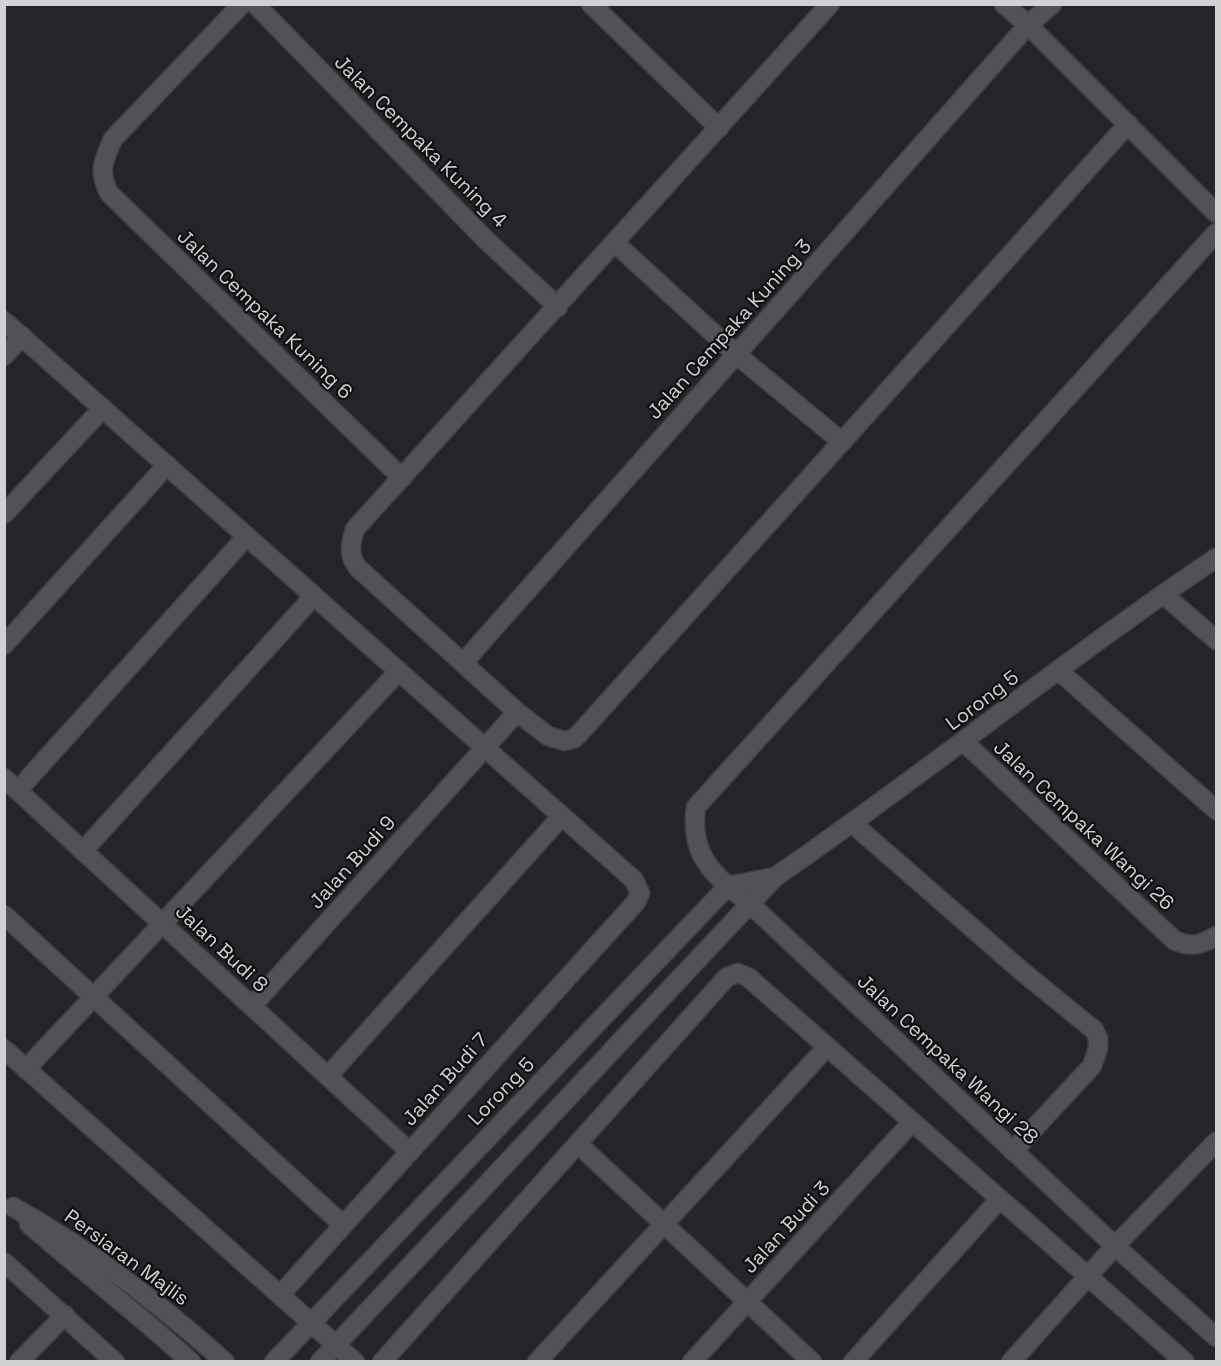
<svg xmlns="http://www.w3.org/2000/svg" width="1221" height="1366" viewBox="0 0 1221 1366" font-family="'Space Grotesk',sans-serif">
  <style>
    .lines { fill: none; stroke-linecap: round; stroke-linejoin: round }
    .minor-casing { stroke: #424044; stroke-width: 21 }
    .minor { stroke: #545156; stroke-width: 18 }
    .labels { text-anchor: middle; stroke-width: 4.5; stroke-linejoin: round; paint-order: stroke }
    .street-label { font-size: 20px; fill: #d2d0d3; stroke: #100e10 }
  </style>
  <rect width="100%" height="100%" fill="#272429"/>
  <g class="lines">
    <g class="minor-casing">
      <g id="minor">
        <path d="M242 4 113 139C103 162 98 170 109 193L402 478"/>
        <polyline points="255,4 486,240 558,307"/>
        <polyline points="591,4 719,128"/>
        <path d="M830 4 355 529C350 545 348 555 358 568L517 712 548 736 564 741 573 739 578 735 1128 124"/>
        <polyline points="1004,4 1028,25 1216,213"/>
        <path d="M1216 233 696 807C689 857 714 875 750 904L1115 1246 1216 1337"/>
        <polyline points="615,243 737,355 842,442"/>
        <polyline points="4,321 634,880 640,893 636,902 281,1294"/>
        <polyline points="4,356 22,336"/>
        <polyline points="4,514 103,408"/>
        <polyline points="1163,594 1216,640"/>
        <polyline points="4,645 167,465"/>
        <polyline points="463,663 1028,25 1052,4"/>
        <polyline points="1059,671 1216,810"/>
        <path d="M964 742 1174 940C1191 948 1201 945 1216 936"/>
        <polyline points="4,778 410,1152"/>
        <polyline points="18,790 247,536"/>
        <polyline points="853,824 1024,973 1094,1030 1098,1038 1098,1049 1092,1066 1013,1151"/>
        <polyline points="83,851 314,596"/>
        <polyline points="4,915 343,1225"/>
        <polyline points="252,1006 517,712"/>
        <polyline points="4,1049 355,1362"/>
        <polyline points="26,1069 399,671"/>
        <polyline points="328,1076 562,816"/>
        <polyline points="578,1144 812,1362"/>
        <path d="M13 1207C91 1250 159 1303 225 1362"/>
        <path d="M29 1224C82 1270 138 1314 191 1362"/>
        <polyline points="4,1262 115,1362"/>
        <polyline points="19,1362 65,1315"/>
        <polyline points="274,1362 728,886 775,877"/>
        <path d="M320 1362 775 877C924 775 1066 659 1216 558"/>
        <polyline points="382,1362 727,977 737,973 748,977 1185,1362"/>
        <polyline points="537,1362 827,1047"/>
        <polyline points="692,1362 912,1122"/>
        <polyline points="853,1362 999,1200"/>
        <polyline points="1011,1362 1115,1246 1216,1142"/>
      </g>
    </g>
    <use href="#minor" class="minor"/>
  </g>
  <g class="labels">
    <g class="street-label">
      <text transform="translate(421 141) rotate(45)" y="7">Jalan Cempaka Kuning 4</text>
      <text transform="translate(265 314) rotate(44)" y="7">Jalan Cempaka Kuning 6</text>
      <text transform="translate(729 329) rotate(-48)" y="7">Jalan Cempaka Kuning 3</text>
      <text transform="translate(982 700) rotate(-37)" y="7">Lorong 5</text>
      <text transform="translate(1084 825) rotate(43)" y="7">Jalan Cempaka Wangi 26</text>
      <text transform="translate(352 862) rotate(-48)" y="7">Jalan Budi 9</text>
      <text transform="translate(222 948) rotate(43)" y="7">Jalan Budi 8</text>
      <text transform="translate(948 1059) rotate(43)" y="7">Jalan Cempaka Wangi 28</text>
      <text transform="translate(445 1079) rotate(-48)" y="7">Jalan Budi 7</text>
      <text transform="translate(501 1091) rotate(-46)" y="7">Lorong 5</text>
      <text transform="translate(786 1227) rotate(-47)" y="7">Jalan Budi 3</text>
      <text transform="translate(127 1257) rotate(36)" y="7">Persiaran Majlis</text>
    </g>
  </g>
  <rect width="1221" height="1366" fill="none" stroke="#d2d0d3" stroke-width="12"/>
</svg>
